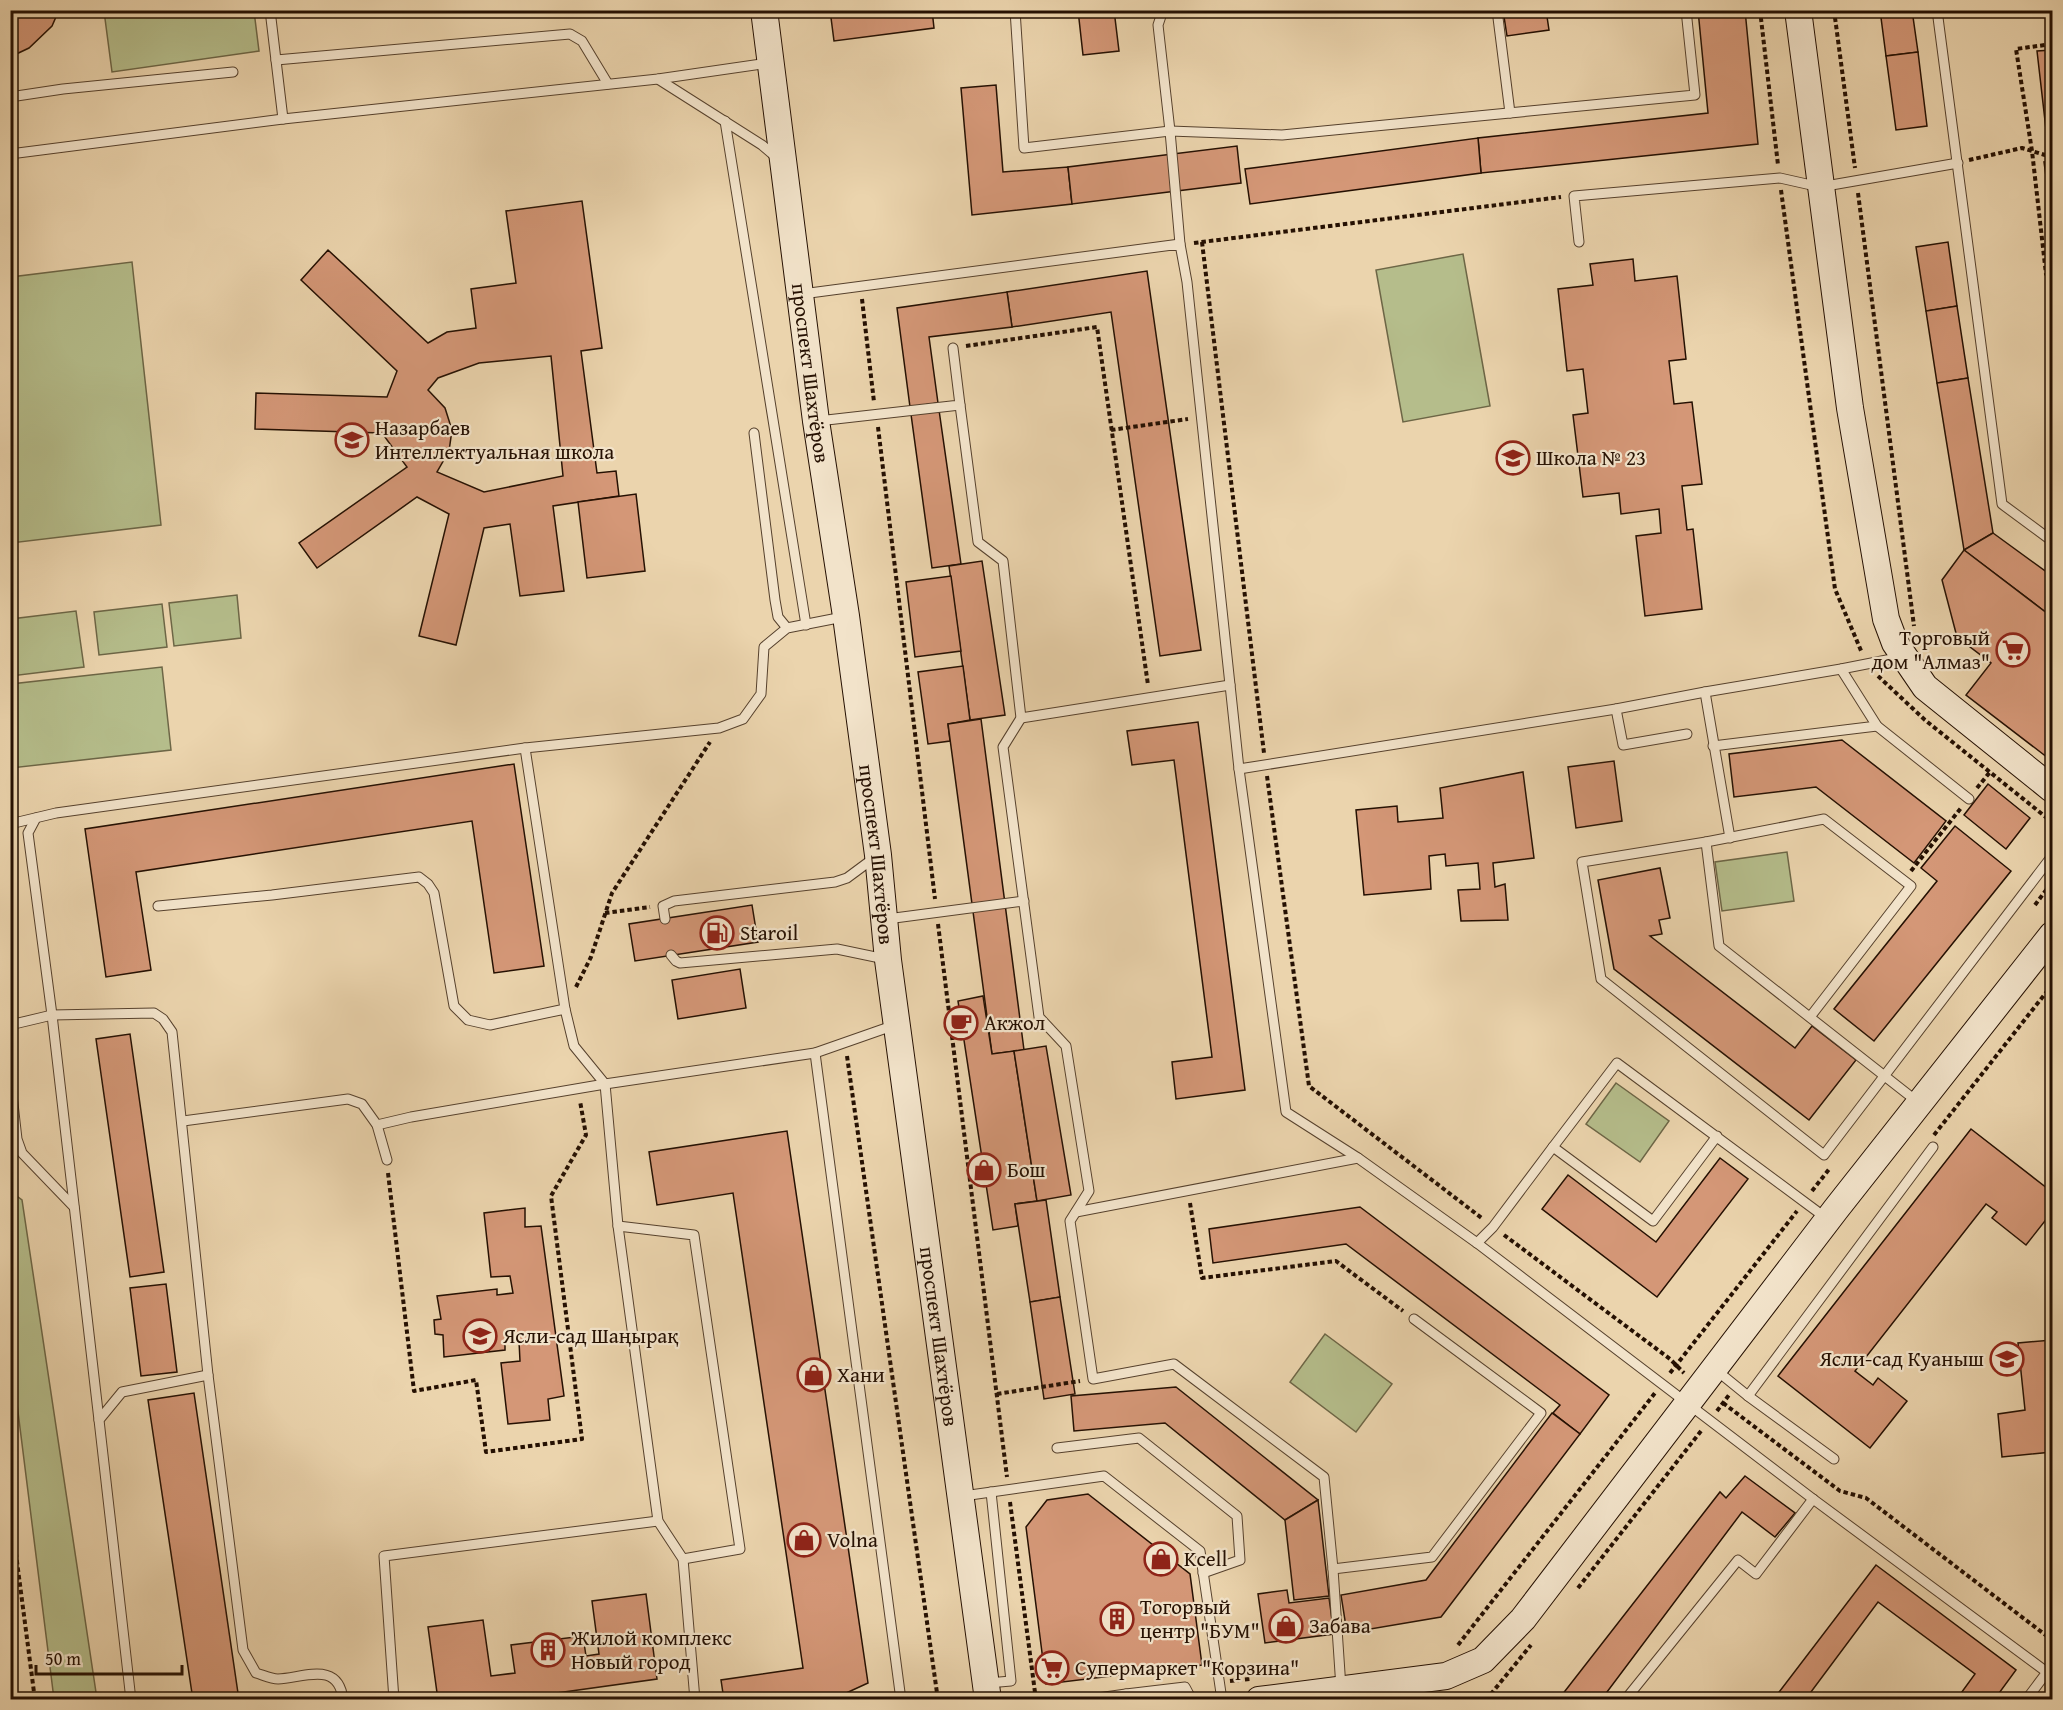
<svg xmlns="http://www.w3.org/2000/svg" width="2063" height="1710" viewBox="0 0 2063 1710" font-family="'Gentium Book Plus',serif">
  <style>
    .green { fill: #b5bd8b; stroke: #6d6646; stroke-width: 1.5 }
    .building { fill: #d49777; stroke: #251002; stroke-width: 1.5; fill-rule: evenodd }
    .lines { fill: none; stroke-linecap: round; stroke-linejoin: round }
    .lane-casing { stroke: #56412d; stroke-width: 11 }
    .secondary-casing { stroke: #251002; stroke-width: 28 }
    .path { stroke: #251002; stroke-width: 4; stroke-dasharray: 4.5 3; stroke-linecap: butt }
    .lane { stroke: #f2e3ca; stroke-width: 9 }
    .secondary { stroke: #f2e3ca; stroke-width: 26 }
    .labels { text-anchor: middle; stroke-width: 4.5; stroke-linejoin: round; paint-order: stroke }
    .street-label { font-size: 21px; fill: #251002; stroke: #f2e3ca }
    .poi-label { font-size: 21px; fill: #251002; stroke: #f2e3ca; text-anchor: start }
  </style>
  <rect width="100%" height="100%" fill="#ebd4ad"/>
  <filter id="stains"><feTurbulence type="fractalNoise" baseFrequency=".00333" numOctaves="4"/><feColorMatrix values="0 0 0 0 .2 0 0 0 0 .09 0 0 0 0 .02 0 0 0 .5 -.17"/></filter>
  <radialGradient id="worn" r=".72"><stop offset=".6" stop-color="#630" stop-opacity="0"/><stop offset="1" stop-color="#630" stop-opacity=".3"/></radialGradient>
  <g class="green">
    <polygon points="104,11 254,11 259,51 112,72"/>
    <polygon points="1463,254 1490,406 1403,422 1376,270"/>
    <polygon points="132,262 161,525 11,543 11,277"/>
    <polygon points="237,595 241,638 174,646 169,603"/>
    <polygon points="162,604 167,647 99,655 94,612"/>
    <polygon points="76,611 84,667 11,676 11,619"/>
    <polygon points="162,667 171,750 11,768 11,684"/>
    <polygon points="1787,852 1794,901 1722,911 1715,862"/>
    <polygon points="1616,1083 1669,1121 1640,1162 1586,1124"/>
    <polygon points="10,1191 22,1200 97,1699 54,1699 11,1356"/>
    <polygon points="1325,1334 1392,1384 1356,1432 1290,1382"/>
  </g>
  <g class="building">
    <polygon points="10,10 59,10 52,26 29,48 10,57"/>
    <polygon points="830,10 932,10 934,28 834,41"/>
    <polygon points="1078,10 1114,10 1119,51 1083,55"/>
    <polygon points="1503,10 1546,10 1549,30 1507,36"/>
    <polygon points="1698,10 1745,10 1758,144 1481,173 1478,138 1708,113"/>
    <polygon points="1880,10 1912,10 1918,52 1886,56"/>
    <polygon points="2052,50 2052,137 2047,138 2037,51"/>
    <polygon points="1918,52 1927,126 1896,130 1886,56"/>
    <polygon points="996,85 1003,172 1068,167 1072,204 972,215 961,88"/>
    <polygon points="1478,138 1481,173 1250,204 1245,169"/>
    <polygon points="1237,146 1241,183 1072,204 1068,167"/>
    <polygon points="2052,161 2052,220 2044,162"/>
    <path d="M582 201 602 348 581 351 597 473 616 471 619 496 553 506 564 591 520 596 510 524 484 528 456 645 419 636 449 514 417 497 317 568 299 543 407 467 382 433 255 429 256 393 387 397 397 371 301 280 328 250 428 343 447 332 476 328 471 289 516 283 506 211ZM551 356 563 476 484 492 437 472 449 451 452 430 445 408 428 390 438 378 479 363Z"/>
    <polygon points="1948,242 1957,306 1926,311 1916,247"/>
    <polygon points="1633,259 1635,281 1677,276 1686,359 1669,361 1674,404 1692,402 1702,484 1682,486 1687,530 1693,529 1702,609 1645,616 1636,536 1661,533 1659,509 1621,514 1619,493 1583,497 1573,415 1588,413 1583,369 1567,371 1558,289 1593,285 1590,264"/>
    <polygon points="1147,271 1201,650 1160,656 1111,312 1012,327 1007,292"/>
    <polygon points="1007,292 1012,327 929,337 938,403 910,407 897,308"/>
    <polygon points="1957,306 1968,378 1937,383 1926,311"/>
    <polygon points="1968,378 1993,533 1964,550 1937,383"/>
    <polygon points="938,403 961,564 932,568 910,407"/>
    <polygon points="636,494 645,571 587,578 578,502"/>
    <polygon points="1993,533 2052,576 2052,617 1964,550"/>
    <polygon points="1964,550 2052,617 2052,761 1966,695 1991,663 1957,637 1942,580"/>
    <polygon points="982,561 1005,715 970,720 949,566"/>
    <polygon points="951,576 961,651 915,657 906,582"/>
    <polygon points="963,666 970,720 948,724 950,741 928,744 918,672"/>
    <polygon points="981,719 1024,1050 992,1054 948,724"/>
    <polygon points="1198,722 1245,1090 1176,1099 1172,1062 1212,1057 1174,760 1132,765 1127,731"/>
    <polygon points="1842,740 1946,821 1914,863 1816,787 1734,797 1729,754"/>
    <polygon points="1614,761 1622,821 1576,828 1568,767"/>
    <polygon points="514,764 544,966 494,973 472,821 136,872 151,970 106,977 85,829"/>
    <polygon points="1523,772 1534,858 1493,863 1495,887 1505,884 1508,920 1461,921 1458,890 1480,889 1478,863 1446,866 1445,854 1429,856 1431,889 1364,895 1356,810 1397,806 1398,822 1443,818 1440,788"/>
    <polygon points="1988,784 2030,818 2006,849 1964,815"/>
    <polygon points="1955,826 2011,871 1874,1041 1834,1009 1937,881 1921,868"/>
    <polygon points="1660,868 1670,918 1659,920 1662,934 1650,936 1795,1048 1812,1026 1856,1060 1809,1120 1614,969 1598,880"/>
    <polygon points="752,905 758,942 635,961 629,924"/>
    <polygon points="740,969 746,1008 678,1019 672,980"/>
    <polygon points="983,996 992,1054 1014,1051 1037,1201 1015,1204 1018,1226 993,1230 958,1001"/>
    <polygon points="130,1034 164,1272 130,1277 96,1039"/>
    <polygon points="1046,1046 1071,1195 1037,1201 1014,1051"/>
    <polygon points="1971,1129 2052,1192 2052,1212 2026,1245 1992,1218 1997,1212 1986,1204 1855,1371 1873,1385 1878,1378 1907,1401 1870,1448 1778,1376"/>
    <polygon points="787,1131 868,1683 831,1700 724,1700 721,1680 803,1668 733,1193 657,1205 649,1152"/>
    <polygon points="1720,1158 1748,1179 1657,1297 1542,1209 1568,1175 1656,1242"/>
    <polygon points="1046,1200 1060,1297 1030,1302 1015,1204"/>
    <polygon points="1360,1207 1609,1395 1580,1434 1553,1413 1560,1405 1346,1244 1213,1263 1209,1229"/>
    <polygon points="525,1208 525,1227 541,1226 564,1396 548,1399 550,1420 508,1424 501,1363 520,1361 519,1341 505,1342 505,1350 444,1357 443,1335 435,1334 434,1320 441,1319 437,1296 497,1289 497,1295 513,1293 510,1276 491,1277 484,1213"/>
    <polygon points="166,1284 177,1372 141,1376 130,1288"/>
    <polygon points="1060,1297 1075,1394 1044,1399 1030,1302"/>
    <polygon points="2052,1340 2052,1452 2002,1457 1998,1414 2025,1410 2018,1343"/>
    <polygon points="1176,1387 1318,1500 1285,1520 1165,1423 1074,1431 1071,1396"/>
    <polygon points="194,1393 239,1700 193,1700 148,1400"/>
    <polygon points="1552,1413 1580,1434 1441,1617 1347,1633 1341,1595 1426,1580"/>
    <polygon points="1745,1476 1795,1513 1775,1537 1742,1512 1601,1700 1558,1700 1720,1492 1726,1498"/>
    <polygon points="1088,1494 1190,1574 1202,1665 1046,1684 1026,1527 1047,1500"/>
    <polygon points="1318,1500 1329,1596 1294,1600 1285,1520"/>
    <polygon points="1876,1565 2016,1670 1994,1700 1956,1700 1975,1674 1878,1602 1805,1700 1773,1700"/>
    <polygon points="1287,1590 1289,1603 1329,1598 1334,1634 1265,1643 1258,1594"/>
    <polygon points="646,1594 657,1679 507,1700 438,1700 428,1627 483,1620 491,1676 515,1673 511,1645 583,1636 586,1656 599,1654 592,1601"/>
  </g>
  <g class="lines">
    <g class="lane-casing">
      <g id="lane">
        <polyline points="270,10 283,119"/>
        <polyline points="1015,10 1024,148 1170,131 1282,135 1695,95 1686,10"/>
        <polyline points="1166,10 1162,13 1158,25 1170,131 1180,244"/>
        <polyline points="1497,10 1510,113"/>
        <polyline points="1937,10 2002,504 2052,541"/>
        <polyline points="276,60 570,34 582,41 608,84"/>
        <polyline points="658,79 762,145 776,157"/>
        <polyline points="10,97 63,89 233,72"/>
        <polyline points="725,121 806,625"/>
        <polyline points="10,154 283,119 658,79 768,63"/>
        <polyline points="1579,242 1574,196 1780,178 1820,187 1958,163"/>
        <polyline points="802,294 1180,244 1187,282 1239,769 1286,1112 1358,1158 1477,1243 1813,1499 2052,1676"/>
        <polyline points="960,405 978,542 1003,561 1021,718 1003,747 1039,1017 1066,1046 1089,1191 1070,1221 1093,1379 1174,1364 1324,1477 1333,1569 1341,1688"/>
        <polyline points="818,421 960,405 953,348"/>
        <polyline points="754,433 775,600 778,617 787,628"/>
        <polyline points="1841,669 1877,726 1969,799"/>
        <polyline points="1705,692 1730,838"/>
        <polyline points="1616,709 1623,745 1687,734"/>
        <polyline points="1021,718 1230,685"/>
        <polyline points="1713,746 1877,726"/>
        <polyline points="1239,769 1616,709 1705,692 1841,669 1902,657"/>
        <polyline points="36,818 28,833 52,1015 99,1420"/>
        <polyline points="10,824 56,813 525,748 719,728 743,719 761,694 764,647 787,628 843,617"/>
        <polyline points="1706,842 1824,819 1911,886 1810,1017"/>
        <polyline points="158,906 272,895 419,877 428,884 434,893 454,1006 468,1020 490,1025 565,1009 525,748"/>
        <polyline points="665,919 663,906 674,901 835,882 847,878 874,858"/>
        <polyline points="887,919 1024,901"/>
        <polyline points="671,955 676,961 680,963 837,949 885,959"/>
        <polyline points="565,1009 574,1046 605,1084 618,1226 658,1521 683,1559 695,1700"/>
        <path d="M10 1025 52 1015 154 1013 163 1019 172 1032 208 1375 243 1650 256 1673C263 1675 271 1679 278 1679 303 1678 339 1660 343 1700"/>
        <polyline points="815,1053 901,1700"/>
        <polyline points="10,1077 17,1139 22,1153 74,1207"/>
        <path d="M1919 1103C1852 1050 1785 998 1719 946L1706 842 1582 862 1601 979 1824 1155 2052 856"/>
        <polyline points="183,1121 348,1099 362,1104 377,1125 387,1160"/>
        <polyline points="377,1125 411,1117 605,1084 815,1053 895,1025"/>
        <polyline points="1717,1136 1653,1221 1553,1147 1617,1063 1826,1218"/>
        <polyline points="1076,1212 1358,1158"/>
        <polyline points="618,1226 694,1235 740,1549 683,1559"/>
        <polyline points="1477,1243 1493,1227 1553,1147"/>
        <polyline points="1716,1370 1748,1396 1933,1147"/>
        <polyline points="1748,1396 1834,1459"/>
        <polyline points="1057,1448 1139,1438 1237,1516 1240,1560 1203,1573"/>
        <polyline points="963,1496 1104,1476 1200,1551 1222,1700"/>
        <polyline points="1333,1569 1432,1557 1541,1413 1414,1319"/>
        <polyline points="988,1683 1011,1681 991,1492"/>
        <polyline points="1126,1694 1185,1687 1192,1700"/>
        <polyline points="131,1700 99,1420 122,1392 208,1375"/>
        <polyline points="394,1700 384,1556 658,1521"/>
        <polyline points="1084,1700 1126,1694 1127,1698"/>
        <polyline points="1625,1700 1738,1560 1756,1574 1813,1499"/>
        <polyline points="2026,1700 2047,1672"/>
      </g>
    </g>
    <g class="secondary-casing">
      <g id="secondary">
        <path id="s1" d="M764 10 816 421 846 616 878 855 888 960 988 1700"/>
        <polyline points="1798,10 1850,408 1886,619 1895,643 1925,687 2052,789"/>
        <polyline points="1259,1700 1446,1676 1483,1660 1523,1619 1836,1209 2052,935"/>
      </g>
    </g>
    <g class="path">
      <polyline points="1760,10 1778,165"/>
      <polyline points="1834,10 1855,168"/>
      <polyline points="2052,44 2016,49 2032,151 2046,274 2052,280"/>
      <polyline points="1969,160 2022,148 2045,155 2052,154"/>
      <polyline points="1781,190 1835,589 1862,653"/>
      <polyline points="1858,193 1914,626"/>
      <polyline points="1202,242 1264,753"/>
      <polyline points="1194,243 1561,197"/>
      <polyline points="862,299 874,402"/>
      <polyline points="966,346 1097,327 1148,685"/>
      <polyline points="878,427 935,899"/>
      <polyline points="1111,430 1188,419"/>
      <polyline points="1878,676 1925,720 2052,822"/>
      <polyline points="1267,776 1309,1086 1483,1219"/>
      <polyline points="1977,788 1990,772"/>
      <polyline points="1911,871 1961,808"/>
      <polyline points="2035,905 2052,882"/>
      <polyline points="605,913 650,907"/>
      <polyline points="938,924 1007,1477"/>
      <polyline points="576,987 591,957 612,893 710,742"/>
      <polyline points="847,1056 938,1700"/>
      <polyline points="1934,1135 2052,985"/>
      <polyline points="388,1173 414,1391 476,1380 486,1452 582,1439 551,1196 586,1135 580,1101"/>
      <polyline points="1812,1191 1830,1168"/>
      <polyline points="1190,1203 1202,1278 1336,1261 1403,1311"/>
      <polyline points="1504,1235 1670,1359 1684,1373"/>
      <polyline points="1670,1373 1797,1211"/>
      <polyline points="997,1394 1080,1381"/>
      <polyline points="1723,1403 1840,1491 1866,1498 2052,1640"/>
      <polyline points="1717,1411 1729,1395"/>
      <polyline points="1010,1502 1036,1700"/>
      <polyline points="10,1508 35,1700"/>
      <polyline points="1578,1588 1701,1431"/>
      <polyline points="1458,1645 1655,1393"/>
      <polyline points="1230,1681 1250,1679"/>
      <polyline points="10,1693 11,1700"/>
      <polyline points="1486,1700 1531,1645"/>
    </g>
    <use href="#lane" class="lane"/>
    <use href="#secondary" class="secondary"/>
  </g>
  <defs>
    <g id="school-ring" transform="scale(1.725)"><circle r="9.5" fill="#f2e3ca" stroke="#8f2418" stroke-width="1.5"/><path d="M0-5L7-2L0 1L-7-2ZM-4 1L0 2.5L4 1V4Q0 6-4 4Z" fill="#8f2418"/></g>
    <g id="supermarket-ring" transform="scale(1.725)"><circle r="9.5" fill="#f2e3ca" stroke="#8f2418" stroke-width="1.5"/><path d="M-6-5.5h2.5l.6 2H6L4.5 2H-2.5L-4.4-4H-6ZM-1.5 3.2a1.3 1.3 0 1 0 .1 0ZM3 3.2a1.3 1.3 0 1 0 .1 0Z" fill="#8f2418"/></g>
    <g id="fuel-ring" transform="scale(1.725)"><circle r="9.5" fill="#f2e3ca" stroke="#8f2418" stroke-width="1.5"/><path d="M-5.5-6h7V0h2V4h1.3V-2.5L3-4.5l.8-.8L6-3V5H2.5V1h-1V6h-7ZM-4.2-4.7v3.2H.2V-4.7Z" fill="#8f2418"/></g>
    <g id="cafe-ring" transform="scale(1.725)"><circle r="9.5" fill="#f2e3ca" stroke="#8f2418" stroke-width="1.5"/><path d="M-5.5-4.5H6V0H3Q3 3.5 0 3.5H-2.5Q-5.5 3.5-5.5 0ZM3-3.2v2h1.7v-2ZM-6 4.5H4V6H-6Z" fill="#8f2418"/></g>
    <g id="shop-ring" transform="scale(1.725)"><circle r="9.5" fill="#f2e3ca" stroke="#8f2418" stroke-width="1.5"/><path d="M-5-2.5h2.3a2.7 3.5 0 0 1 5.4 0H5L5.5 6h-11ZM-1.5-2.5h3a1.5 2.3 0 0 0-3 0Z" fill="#8f2418"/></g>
    <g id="building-ring" transform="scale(1.725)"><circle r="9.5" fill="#f2e3ca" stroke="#8f2418" stroke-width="1.5"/><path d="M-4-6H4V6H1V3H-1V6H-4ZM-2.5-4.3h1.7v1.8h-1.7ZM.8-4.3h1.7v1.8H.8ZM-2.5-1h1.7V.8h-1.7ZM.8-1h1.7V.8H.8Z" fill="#8f2418"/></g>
  </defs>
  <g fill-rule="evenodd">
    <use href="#school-ring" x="352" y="440"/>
    <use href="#school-ring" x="1513" y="458"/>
    <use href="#supermarket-ring" x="2013" y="650"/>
    <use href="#fuel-ring" x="717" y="933"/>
    <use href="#cafe-ring" x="961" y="1023"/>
    <use href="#shop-ring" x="984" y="1170"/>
    <use href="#school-ring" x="480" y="1336"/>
    <use href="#school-ring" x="2007" y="1359"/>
    <use href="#shop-ring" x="814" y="1375"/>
    <use href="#shop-ring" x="804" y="1540"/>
    <use href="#shop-ring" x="1161" y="1559"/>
    <use href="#building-ring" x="1117" y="1619"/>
    <use href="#shop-ring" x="1286" y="1626"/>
    <use href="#building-ring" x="548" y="1650"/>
    <use href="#supermarket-ring" x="1052" y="1668"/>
  </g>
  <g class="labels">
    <g class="street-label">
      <text dy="7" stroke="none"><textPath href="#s1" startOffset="366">проспект Шахтёров</textPath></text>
      <text dy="7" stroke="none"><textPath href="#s1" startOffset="852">проспект Шахтёров</textPath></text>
      <text dy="7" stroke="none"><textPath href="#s1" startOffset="1338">проспект Шахтёров</textPath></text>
    </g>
    <g class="poi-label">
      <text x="375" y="435">Назарбаев<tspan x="375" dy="24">Интеллектуальная школа</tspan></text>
      <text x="1536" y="465">Школа № 23</text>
      <text x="1990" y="645" text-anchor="end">Торговый<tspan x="1990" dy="24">дом "Алмаз"</tspan></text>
      <text x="740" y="940">Staroil</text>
      <text x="984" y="1030">Акжол</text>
      <text x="1007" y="1177">Бош</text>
      <text x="503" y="1343">Ясли-сад Шаңырақ</text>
      <text x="1984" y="1366" text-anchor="end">Ясли-сад Куаныш</text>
      <text x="837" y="1382">Хани</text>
      <text x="827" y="1547">Volna</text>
      <text x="1184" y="1566">Kcell</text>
      <text x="1140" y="1614">Тогорвый<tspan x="1140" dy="24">центр "БУМ"</tspan></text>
      <text x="1309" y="1633">Забава</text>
      <text x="571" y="1645">Жилой комплекс<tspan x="571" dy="24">Новый город</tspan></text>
      <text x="1075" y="1675">Супермаркет "Корзина"</text>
    </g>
  </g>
  <rect width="2063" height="1710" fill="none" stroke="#ebd4ad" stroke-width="36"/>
  <rect x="12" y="12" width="2039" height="1686" fill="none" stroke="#251002" stroke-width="3"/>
  <rect x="18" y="18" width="2027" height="1674" fill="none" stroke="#251002" stroke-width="1.5"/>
  <path d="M36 1665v9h146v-9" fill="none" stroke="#251002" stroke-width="3"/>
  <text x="45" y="1665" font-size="18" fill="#251002" stroke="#f2e3ca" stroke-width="4.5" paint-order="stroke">50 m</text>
  <rect width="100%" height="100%" filter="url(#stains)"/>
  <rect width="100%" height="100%" fill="url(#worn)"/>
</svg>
